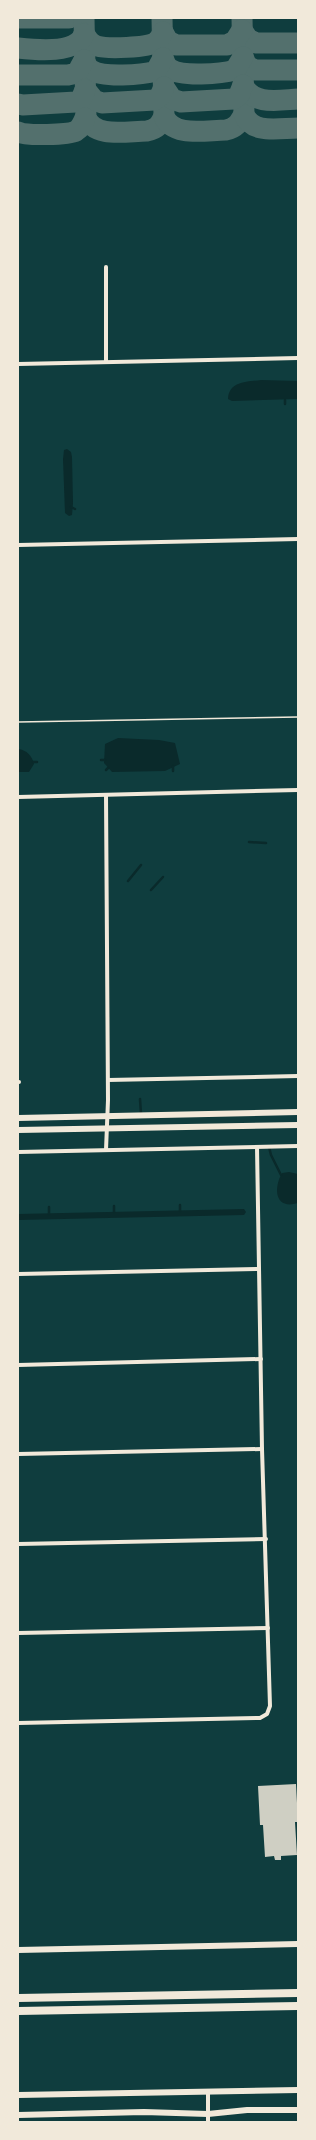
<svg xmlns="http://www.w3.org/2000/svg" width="316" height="2140" viewBox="0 0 316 2140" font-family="'Roboto Serif',serif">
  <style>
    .water { fill: #0a2a2b }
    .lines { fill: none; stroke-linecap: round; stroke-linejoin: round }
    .stream { stroke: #0a2a2b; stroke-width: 2.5 }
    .taxiway { stroke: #53706d; stroke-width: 21 }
    .building { fill: #cfcfc3 }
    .path { stroke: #f1e9da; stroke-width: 1.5 }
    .minor { stroke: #f1e9da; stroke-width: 4 }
    .tertiary { stroke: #f1e9da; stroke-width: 6 }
    .motorway { stroke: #f1e9da; stroke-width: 8 }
  </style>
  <rect width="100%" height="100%" fill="#0f3d3e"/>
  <g class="water">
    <path d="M261 380 298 381V399L232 401 228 399C229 381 247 382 261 380Z"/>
    <polygon points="67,449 71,452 72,457 73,503 72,515 69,516 65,513 63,459 64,450"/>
    <polygon points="118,738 159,740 175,743 180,764 165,771 112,772 104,763 105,744"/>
    <path d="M18 749C27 750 32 756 34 764L29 772H18Z"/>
    <path d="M289 1172 298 1174V1203C275 1210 273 1189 282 1173Z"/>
    <polygon points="244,1209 246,1212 244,1215 18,1220 18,1214"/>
  </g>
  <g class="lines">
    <g class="stream">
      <polyline points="285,400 285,404"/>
      <polyline points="71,507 75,509"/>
      <polyline points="101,760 105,760"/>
      <polyline points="33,762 37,762"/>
      <polyline points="106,770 108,768"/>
      <polyline points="173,771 173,766"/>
      <polyline points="249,842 266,843"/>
      <polyline points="128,881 141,865"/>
      <polyline points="151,890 163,877"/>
      <polyline points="140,1099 141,1114"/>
      <polyline points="269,1147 271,1155 281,1175"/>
      <polyline points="180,1205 180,1211"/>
      <polyline points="114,1206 114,1212"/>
      <polyline points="49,1207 49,1214"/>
    </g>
    <g class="taxiway">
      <polyline points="18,18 69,18"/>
      <path d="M84 18 86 117C94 139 127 131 147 131 157 129 160 125 164 116"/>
      <path d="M162 18 164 116C173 138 206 130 226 130 236 128 239 123 244 114"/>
      <path d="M242 18 244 114C252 135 279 128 298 128"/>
      <polyline points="242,30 248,39 256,43 298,43"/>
      <polyline points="163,32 168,41 176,45 227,45 235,41 242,30"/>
      <path d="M84 33C87 39 90 44 97 46 107 49 147 48 156 42 160 39 161 36 163 32"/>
      <path d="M18 48C36 50 77 54 84 34"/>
      <polyline points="243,57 247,66 255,70 298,70"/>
      <path d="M163 58C165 62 166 67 170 69 182 77 221 74 235 70L243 57"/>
      <path d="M84 60C86 63 87 68 91 70 103 78 142 75 156 71L163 58"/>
      <polyline points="18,75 68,75 77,73 84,60"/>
      <path d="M243 85C253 106 279 100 298 99"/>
      <polyline points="164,87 172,99 181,102 234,99 239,95 243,85"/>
      <polyline points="85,89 94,100 102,103 155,100 160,96 164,87"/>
      <polyline points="18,104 23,105 76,102 81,99 85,90"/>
      <path d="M18 132C26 136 68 135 76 131 81 128 83 123 85 118"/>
    </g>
  </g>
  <polygon class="building" points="296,1784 298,1822 295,1822 297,1855 281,1856 281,1860 275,1860 274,1856 265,1857 263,1825 260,1825 258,1786"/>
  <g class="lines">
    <polyline class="path" points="18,722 298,717"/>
    <g class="minor">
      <polyline points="106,267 106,362"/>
      <polyline points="18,364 298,358"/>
      <polyline points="18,545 298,539"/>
      <polyline points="106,795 108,1100 106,1150"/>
      <polyline points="18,797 298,790"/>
      <polyline points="108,1080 298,1076"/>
      <polyline points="18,1082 19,1082"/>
      <polyline points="18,1152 298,1146"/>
      <polyline points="18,1274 259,1269"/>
      <polyline points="18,1365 261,1359"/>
      <polyline points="18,1454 262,1449"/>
      <polyline points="18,1544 266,1539"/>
      <polyline points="18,1633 268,1628"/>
      <polyline points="18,1723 260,1718 267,1714 270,1706 262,1449 257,1147"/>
      <polyline points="208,2092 208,2122"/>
    </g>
    <g class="tertiary">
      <polyline points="18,1118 298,1112"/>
      <polyline points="18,1130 298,1125"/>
      <polyline points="18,1950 298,1944"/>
      <polyline points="18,2095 298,2090"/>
      <polyline points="18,2115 144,2112 208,2114 247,2110 298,2110"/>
    </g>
    <g class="motorway">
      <polyline points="18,1998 298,1993"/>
      <polyline points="18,2011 298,2006"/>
    </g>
  </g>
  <rect width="316" height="2140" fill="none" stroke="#f1e9da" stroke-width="38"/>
</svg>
